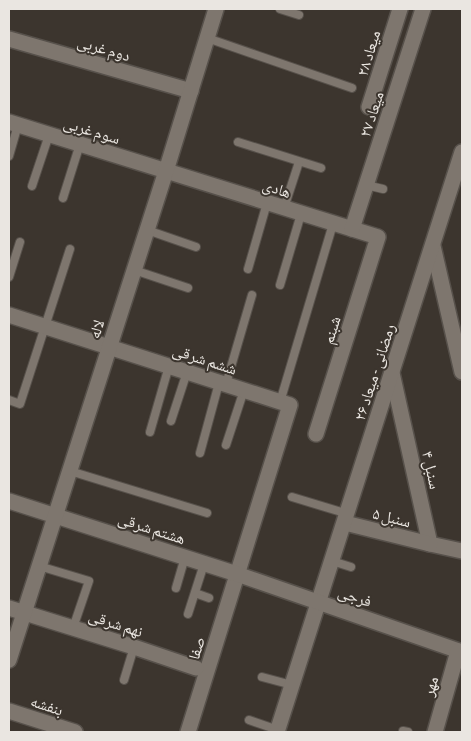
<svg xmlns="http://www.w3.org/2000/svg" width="471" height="741" viewBox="0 0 471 741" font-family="'Asap Condensed','Noto Naskh Arabic',sans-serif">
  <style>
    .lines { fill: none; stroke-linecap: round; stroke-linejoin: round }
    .lane-casing { stroke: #57514b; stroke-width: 10 }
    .street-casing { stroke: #57514b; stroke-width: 18 }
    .secondary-casing { stroke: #57514b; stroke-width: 18 }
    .lane { stroke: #7e766e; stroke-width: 8 }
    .street { stroke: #7e766e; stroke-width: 15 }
    .secondary { stroke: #7e766e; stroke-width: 15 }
    .labels { text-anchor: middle; stroke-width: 4; stroke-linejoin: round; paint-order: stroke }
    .street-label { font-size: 16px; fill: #eae6e1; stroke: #3c352e }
  </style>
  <rect width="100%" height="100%" fill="#3c352e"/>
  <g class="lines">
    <g class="lane-casing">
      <g id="lane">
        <polyline points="280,9 299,15"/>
        <polyline points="207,38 352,88"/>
        <polyline points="238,142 321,168"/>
        <polyline points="9,156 18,125"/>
        <polyline points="366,185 383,189"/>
        <polyline points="32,186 49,135"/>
        <polyline points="63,198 80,144"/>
        <polyline points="284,208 299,162"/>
        <polyline points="147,230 196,247"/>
        <polyline points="248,269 267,203"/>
        <polyline points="134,270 188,288"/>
        <polyline points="9,277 20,242"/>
        <polyline points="280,285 301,214"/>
        <polyline points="226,384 252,295"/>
        <polyline points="9,400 20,404 70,249"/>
        <polyline points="280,402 333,224"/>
        <polyline points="171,421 187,372"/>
        <polyline points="150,432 169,366"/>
        <polyline points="226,445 244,390"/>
        <polyline points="200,453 219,383"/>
        <polyline points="70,471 207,513"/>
        <polyline points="292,497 348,514"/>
        <polyline points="332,561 351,567"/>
        <polyline points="39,566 89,581 73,628"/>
        <polyline points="176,588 185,557"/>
        <polyline points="195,593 209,598"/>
        <polyline points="188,614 204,564"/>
        <polyline points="262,677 292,685"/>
        <polyline points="124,680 134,647"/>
        <polyline points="249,720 278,730"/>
        <polyline points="403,731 408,732"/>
      </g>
    </g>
    <g class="street-casing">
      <g id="street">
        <polyline points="9,39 191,91"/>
        <polyline points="369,107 400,9"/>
        <polyline points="9,122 378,237 316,434"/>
        <polyline points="352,229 423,9"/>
        <polyline points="433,246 462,372"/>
        <polyline points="9,315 290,405 188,732"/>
        <polyline points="392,373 430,544 462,551"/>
        <polyline points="345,523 430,544"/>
        <polyline points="9,608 134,647 196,668"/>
        <polyline points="9,711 75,732"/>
        <polyline points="277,732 462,152"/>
      </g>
    </g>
    <g class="secondary-casing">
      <g id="secondary">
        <polyline points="9,501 237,574 462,652"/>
        <polyline points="9,660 166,171 216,9"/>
        <polyline points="435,732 458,651"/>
      </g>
    </g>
    <use href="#lane" class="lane"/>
    <use href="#street" class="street"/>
    <use href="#secondary" class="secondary"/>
  </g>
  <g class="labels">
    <g class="street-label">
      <text transform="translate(104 48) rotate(16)" y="6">دوم غربی</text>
      <text transform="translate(368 53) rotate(-73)" y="6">میعاد ۲۸</text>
      <text transform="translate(371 114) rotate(-72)" y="6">میعاد ۲۷</text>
      <text transform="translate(92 130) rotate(17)" y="6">سوم غربی</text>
      <text transform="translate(277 188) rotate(18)" y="6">هادی</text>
      <text transform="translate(96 329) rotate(-72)" y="6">لاله</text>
      <text transform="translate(331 330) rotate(-73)" y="6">شبنم</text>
      <text transform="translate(205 359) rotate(18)" y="6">ششم شرقی</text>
      <text transform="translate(374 372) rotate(-72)" y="6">رمضانی - میعاد ۲۶</text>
      <text transform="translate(432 470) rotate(78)" y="6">سنبل ۴</text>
      <text transform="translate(392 517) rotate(14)" y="6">سنبل ۵</text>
      <text transform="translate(152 528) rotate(18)" y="6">هشتم شرقی</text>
      <text transform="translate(355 596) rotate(19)" y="6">فرجی</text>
      <text transform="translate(116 623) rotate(18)" y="6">نهم شرقی</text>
      <text transform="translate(196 648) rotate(-73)" y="6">صفا</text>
      <text transform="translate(430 686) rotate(-73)" y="6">مهر</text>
      <text transform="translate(47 705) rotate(18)" y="6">بنفشه</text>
    </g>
  </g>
  <rect width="471" height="741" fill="none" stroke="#eae6e1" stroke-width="20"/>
</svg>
